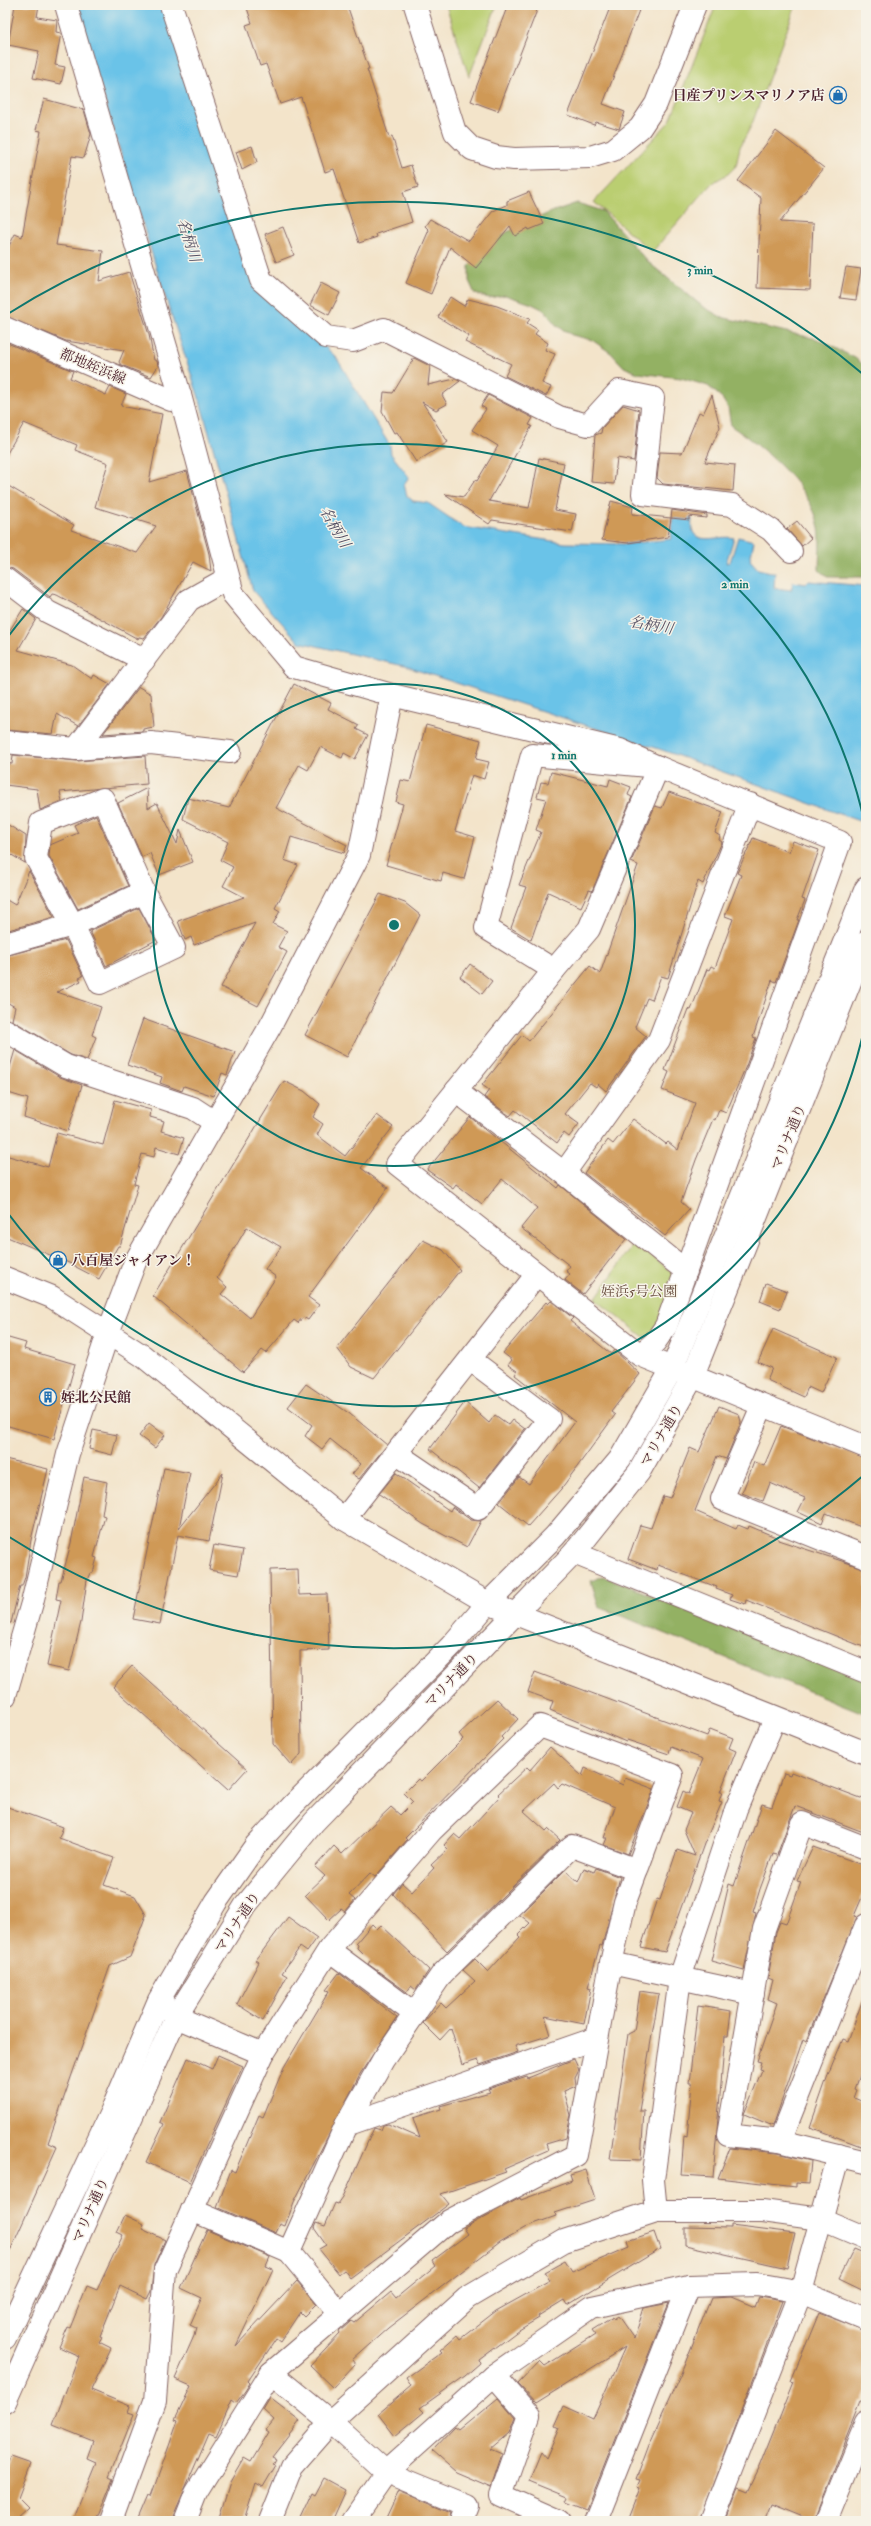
<svg xmlns="http://www.w3.org/2000/svg" width="871" height="2526" viewBox="0 0 871 2526" font-family="'IM FELL Double Pica','Noto Serif JP',serif">
  <style>
    .green { fill: #bace71; stroke: #82764e }
    .forest { fill: #93b163; stroke: #6e6847 }
    .water { fill: #6ac3e8; stroke: #5a718a }
    .building { fill: #cf9957; fill-rule: evenodd }
    .lines { fill: none; stroke-linecap: round; stroke-linejoin: round }
    .minor-casing { stroke: #856463; stroke-width: 24 }
    .minor { stroke: #fff; stroke-width: 22 }
    .ring { fill: none; stroke: #0f766e; stroke-width: 2 }
    .labels { text-anchor: middle; stroke-width: 3; stroke-linejoin: round; paint-order: stroke }
    .poi-label { font-size: 14px; font-weight: bold; fill: #4a1f2b; stroke: #f7f3e8; text-anchor: start }
    .street-label { font-size: 14px; fill: #4a1f2b; stroke: #f7f3e8 }
    .park-label { font-size: 14px; fill: #664b3c; stroke: #f7f3e8 }
    .water-label { font-size: 15px; font-style: italic; fill: #545064; stroke: #f7f3e8 }
    .centre { fill: #0f766e; stroke: #f7f3e8; stroke-width: 2 }
    .ring-label { font-size: 12px; text-anchor: middle; font-weight: bold; fill: #0f766e; stroke: #f7f3e8; stroke-width: 3; stroke-linejoin: round; paint-order: stroke }
  </style>
  <rect width="100%" height="100%" fill="#f7f3e8"/>
  <filter id="ink" filterUnits="userSpaceOnUse"><feTurbulence type="fractalNoise" baseFrequency=".025" numOctaves="2"/><feDisplacementMap in="SourceGraphic" scale="8" xChannelSelector="R" yChannelSelector="G"/><feConvolveMatrix kernelMatrix="1 2 1 2 8 2 1 2 1" color-interpolation-filters="sRGB"/></filter>
  <filter id="wash" filterUnits="userSpaceOnUse"><feTurbulence type="fractalNoise" baseFrequency=".012" numOctaves="4" result="noise"/><feDisplacementMap in="SourceGraphic" scale="16" xChannelSelector="R" yChannelSelector="G"/><feGaussianBlur stdDeviation="0.9" result="paint"/><feColorMatrix in="noise" values="0 0 0 0 0 0 0 0 0 0 0 0 0 0 0 0 0 1.4 0 .05"/><feComposite in="paint" operator="in"/></filter>
  <g filter="url(#wash)">
    <rect width="100%" height="100%" fill="#f3e4ca"/>
    <g class="green">
      <polygon points="446,5 497,5 469,77"/>
      <polygon points="716,5 796,5 752,124 740,147 736,166 728,174 712,183 652,252 594,202 670,121"/>
      <polygon points="635,1242 678,1277 658,1330 644,1337 595,1299"/>
    </g>
    <g class="forest">
      <path d="M577 203 603 211 648 262 702 306 721 317 817 339 855 358 866 367V577H827L819 570C819 557 821 541 819 528 812 487 764 448 731 426L728 408 721 397 708 386 681 378 638 373 624 367 611 353 592 340 572 335 557 326 544 310 532 304 505 295 489 298 475 294 469 281V266L507 232 551 212Z"/>
      <polygon points="603,1576 866,1680 866,1714 599,1607 591,1581"/>
    </g>
    <path class="water" d="M75 5H164L258 284 336 357 390 446 391 454 409 477 404 484 407 496 413 501 428 503 463 527 565 543 627 544 671 539 673 511 684 512 687 517 692 519C688 550 718 534 734 538L726 563 730 562 738 537 754 541 750 560 758 569 775 573 774 588 791 590 793 582 806 584 808 581 866 586V799L859 821 662 750 404 666 299 642 253 591 200 401 165 296Z"/>
    <g id="blocks">
      <g class="building">
        <polygon points="15,5 39,5 37,17 57,20 56,32 61,33 55,65 65,67 61,84 33,78 39,51 8,45"/>
        <polygon points="246,5 347,5 369,69 367,69 389,137 392,136 402,168 411,165 418,187 403,192 412,222 376,234 377,237 359,243 334,169 325,172 301,97 280,104 266,64 260,66 246,25 252,23"/>
        <polygon points="508,5 539,5 498,111 471,101"/>
        <polygon points="611,5 641,5 603,104 625,112 619,129 596,122 594,125 568,115"/>
        <polygon points="44,99 84,110 91,134 84,158 72,156 56,245 103,251 99,281 129,272 149,335 154,360 157,361 158,366 151,377 121,365 119,362 124,350 66,341 5,316 5,254 15,234 22,237 41,131 36,130"/>
        <polygon points="776,131 824,168 780,222 813,224 810,290 757,288 761,198 738,181"/>
        <polygon points="252,146 257,162 242,170 236,152"/>
        <polygon points="529,192 544,224 529,230 528,228 515,236 510,226 476,268 450,247 431,294 406,283 429,230 425,226 430,219 469,241 493,211 507,205 507,201"/>
        <polygon points="283,227 294,255 276,262 265,234"/>
        <polygon points="846,267 861,269 856,300 840,298"/>
        <polygon points="321,283 340,293 329,315 310,305"/>
        <polygon points="450,297 464,306 468,299 497,306 530,319 527,323 538,330 535,334 548,343 545,350 555,354 542,383 551,387 546,396 505,376 511,364 465,342 469,336 438,317"/>
        <polygon points="5,342 73,371 70,378 106,395 110,387 126,394 121,406 162,414 149,482 187,471 209,554 211,571 193,562 161,617 144,638 139,637 138,639 57,595 52,594 50,597 13,569 5,567 5,484 74,525 71,530 137,553 156,526 95,507 108,463 75,450 77,445 24,423 5,457"/>
        <polygon points="414,358 430,366 428,385 455,379 460,381 442,395 447,404 436,410 422,402 448,442 416,462 397,432 394,433 382,411 384,392 393,393"/>
        <polygon points="488,395 533,418 529,425 532,426 489,501 529,508 539,458 564,463 555,510 576,514 572,532 492,520 489,524 445,494 464,497 475,480 477,481 498,446 472,430 486,409 481,406"/>
        <polygon points="712,395 720,427 705,462 735,465 733,491 663,484 657,478 660,452 682,453 699,412 703,414"/>
        <polygon points="623,405 639,410 634,461 617,458 614,484 591,482 595,435 601,433 602,428"/>
        <polygon points="611,501 633,507 632,514 671,518 668,537 628,543 602,540"/>
        <polygon points="672,510 707,515 707,518 689,516 689,520 671,518"/>
        <polygon points="797,521 811,538 802,546 787,529"/>
        <polygon points="23,609 36,619 18,650 72,665 92,679 94,675 110,684 78,726 57,714 53,734 5,730 5,638"/>
        <polygon points="294,684 331,703 328,709 359,725 356,729 368,735 355,759 344,753 342,758 320,747 308,770 299,765 276,808 347,845 344,853 291,837 284,860 298,865 275,908 280,911 273,924 287,931 278,947 287,952 258,1006 221,987 255,923 194,945 191,937 185,940 178,921 244,897 223,886 233,867 220,860 228,842 183,819 188,798 229,808"/>
        <polygon points="139,687 151,694 154,727 143,729 143,731 103,734"/>
        <polygon points="426,725 481,740 476,759 489,762 484,779 472,775 455,831 475,837 464,879 443,873 441,881 386,865 403,804 396,802 401,780 410,782"/>
        <polygon points="13,755 77,761 145,756 147,784 60,792 62,801 40,810 37,789 5,785 5,763 12,764"/>
        <polygon points="551,772 608,786 610,779 631,787 628,795 632,797 592,891 589,890 581,907 548,892 531,940 511,928 526,887 519,885 541,832 536,830 546,799 537,797 541,782 548,783"/>
        <polygon points="147,788 148,808 157,803 177,844 180,830 193,862 159,875 150,853 142,857 118,803"/>
        <polygon points="669,792 723,812 715,833 720,836 719,840 722,842 703,884 698,881 668,978 661,976 652,1000 647,998 635,1027 646,1036 606,1091 598,1084 596,1087 590,1083 565,1114 579,1124 569,1137 564,1133 557,1143 515,1110 510,1116 484,1097 489,1090 482,1085 522,1035 529,1041 590,966 600,974 638,865 631,862 655,806 662,808"/>
        <polygon points="96,815 128,886 78,909 49,856 50,845 78,833 74,825"/>
        <polygon points="5,823 26,836 25,863 5,851"/>
        <polygon points="753,838 789,852 793,841 819,850 802,899 805,900 797,920 799,920 776,982 772,980 753,1037 756,1038 746,1066 726,1113 719,1110 715,1120 713,1119 696,1160 681,1202 689,1209 665,1236 584,1173 608,1140 613,1144 633,1119 666,1144 668,1142 678,1150 695,1103 662,1090 669,1072 665,1070 688,1009 691,1010 707,969 709,970 711,966 715,968 733,919 725,916 741,875 737,873"/>
        <polygon points="29,871 54,917 5,931 5,899 15,905"/>
        <polygon points="380,894 405,903 420,915 347,1057 305,1035"/>
        <polygon points="139,908 156,940 106,966 90,931"/>
        <polygon points="66,940 83,976 79,978 81,981 57,992 101,1007 92,1035 96,1037 87,1060 71,1055 12,1020 15,1007 5,1001 5,956"/>
        <polygon points="470,964 492,981 482,994 460,977"/>
        <polygon points="143,1019 235,1052 227,1075 222,1073 214,1096 184,1086 182,1091 160,1083 162,1077 127,1065"/>
        <polygon points="15,1050 60,1077 82,1085 68,1131 24,1117 28,1099 5,1092 5,1084"/>
        <path d="M284 1081 304 1091 320 1104 313 1117 323 1124 317 1135 345 1156 377 1115 393 1127 361 1168 388 1188 308 1297 319 1305 308 1320 303 1317 298 1323 294 1320 266 1353 262 1350 243 1372 153 1296ZM247 1227 281 1247 265 1269 276 1277 250 1318 221 1294 227 1287 217 1278Z"/>
        <polygon points="115,1100 151,1110 150,1117 164,1121 161,1131 184,1138 179,1154 156,1147 154,1157 142,1154 134,1184 138,1185 120,1246 118,1246 99,1279 76,1267 76,1266 5,1236 5,1155 48,1167 57,1133 103,1145"/>
        <polygon points="470,1117 558,1188 560,1185 626,1239 583,1294 565,1280 570,1274 566,1271 570,1266 521,1228 537,1208 502,1179 482,1204 456,1184 453,1188 427,1170"/>
        <polygon points="423,1240 443,1250 460,1270 374,1378 351,1367 337,1348"/>
        <polygon points="766,1283 787,1291 780,1309 760,1301"/>
        <polygon points="551,1301 573,1318 570,1321 611,1354 614,1350 640,1374 611,1412 615,1415 561,1489 528,1526 499,1503 519,1477 529,1484 575,1422 515,1375 517,1371 508,1365 512,1360 503,1353 546,1302 548,1304"/>
        <polygon points="773,1329 837,1357 821,1393 808,1387 804,1397 767,1380 772,1368 758,1362"/>
        <polygon points="5,1337 26,1343 24,1349 75,1364 54,1439 5,1425"/>
        <polygon points="306,1384 350,1414 387,1445 359,1479 352,1474 361,1464 330,1439 322,1449 305,1436 312,1425 288,1407"/>
        <polygon points="465,1402 489,1423 495,1415 509,1425 513,1420 525,1429 479,1488 430,1449"/>
        <polygon points="719,1406 739,1414 741,1422 726,1459 717,1456 695,1511 736,1529 738,1525 748,1529 749,1526 778,1538 778,1540 866,1569 866,1648 746,1600 745,1604 730,1599 732,1595 716,1589 717,1587 658,1565 657,1570 628,1559 640,1525 651,1528 663,1496 670,1498 690,1448 699,1452"/>
        <polygon points="149,1423 165,1435 155,1448 139,1436"/>
        <polygon points="781,1426 866,1459 866,1529 826,1513 822,1523 798,1512 805,1498 770,1483 763,1501 742,1493 754,1462 764,1466"/>
        <polygon points="93,1430 117,1435 112,1455 89,1449"/>
        <polygon points="5,1459 48,1469 31,1540 25,1577 22,1586 20,1586 11,1623 5,1623"/>
        <polygon points="164,1468 190,1473 179,1528 223,1473 209,1541 178,1535 160,1624 133,1619"/>
        <polygon points="396,1473 450,1511 452,1507 471,1520 481,1521 467,1547 423,1524 379,1494"/>
        <polygon points="84,1477 107,1482 102,1515 105,1516 94,1557 97,1558 93,1573 90,1573 87,1580 81,1622 69,1671 47,1666 61,1600 56,1599 59,1581 61,1581 71,1543"/>
        <polygon points="214,1545 243,1550 238,1575 209,1570"/>
        <polygon points="298,1569 299,1595 327,1594 329,1650 300,1651 301,1754 291,1765 273,1744 270,1570"/>
        <polygon points="132,1666 247,1769 228,1790 113,1687"/>
        <polygon points="535,1672 707,1736 710,1729 733,1738 729,1748 736,1751 720,1792 722,1792 719,1801 722,1802 704,1844 665,1952 641,1947 657,1899 660,1900 677,1850 695,1856 684,1830 691,1813 677,1807 683,1791 689,1794 703,1759 671,1747 669,1754 627,1740 626,1742 550,1710 553,1701 528,1692"/>
        <polygon points="497,1699 518,1719 501,1737 503,1739 405,1838 407,1840 375,1877 370,1873 349,1895 355,1900 345,1912 341,1909 329,1920 305,1895 325,1876 315,1867 334,1846 342,1854 391,1807 400,1815 413,1802 404,1793 418,1779 421,1781 463,1739 459,1734"/>
        <polygon points="550,1747 582,1776 585,1768 623,1785 625,1778 654,1789 628,1854 604,1845 607,1838 604,1838 615,1807 562,1784 558,1788 554,1783 524,1811 546,1831 548,1829 560,1840 447,1951 393,1894 402,1883 412,1892 434,1868 431,1865 448,1849 444,1845 454,1834 460,1839 500,1796 498,1794 527,1767 530,1770"/>
        <polygon points="791,1772 866,1800 866,1833 795,1806 777,1855 773,1854 760,1889 753,1912 756,1913 744,1970 711,1961 729,1884 734,1886 762,1804 772,1807 784,1773 790,1775"/>
        <polygon points="5,1806 63,1827 59,1838 114,1858 104,1885 135,1896 146,1915 130,1957 110,1966 48,2143 57,2147 5,2262"/>
        <polygon points="813,1847 866,1866 866,1888 854,1916 857,1917 806,2041 803,2039 773,2126 744,2114 762,2070 759,2069 761,2062 757,2061 777,2003 768,1999 773,1980 768,1978 776,1932 780,1922 786,1924 801,1882 797,1881"/>
        <polygon points="584,1868 594,1872 596,1868 620,1877 602,1946 600,1945 588,1987 591,1988 584,2024 545,2016 551,2035 515,2046 518,2052 480,2065 478,2060 462,2065 451,2028 440,2040 423,2023 441,2003 446,2008 475,1981 463,1970 475,1959 488,1972 520,1937 518,1935 530,1923 520,1915 565,1870 578,1882"/>
        <polygon points="288,1917 317,1938 307,1952 300,1947 282,1973 287,1976 263,2021 237,2004 259,1962 256,1960"/>
        <polygon points="372,1924 377,1929 381,1925 429,1970 416,1990 411,1986 407,1992 368,1964 370,1961 357,1948 358,1945 356,1943"/>
        <polygon points="339,1973 397,2018 360,2074 294,2202 285,2226 280,2224 276,2233 217,2207 231,2170 235,2172 259,2115 263,2117 284,2067 329,1991 326,1990"/>
        <polygon points="640,1991 659,1994 639,2111 644,2111 641,2160 610,2159 628,2034 634,2031"/>
        <polygon points="864,1996 866,1996 866,2059 855,2089 857,2090 854,2098 866,2103 866,2148 810,2127 827,2078 843,2039 848,2041"/>
        <polygon points="698,2006 731,2011 728,2036 725,2036 713,2177 681,2175 684,2136 687,2137 692,2083 689,2083"/>
        <polygon points="218,2055 243,2066 190,2182 146,2162 164,2124 160,2122 188,2058 212,2069"/>
        <polygon points="574,2059 579,2070 575,2078 576,2086 564,2091 571,2115 566,2138 546,2144 548,2150 504,2169 506,2172 441,2194 449,2204 350,2278 344,2270 339,2274 319,2249 326,2245 314,2228 316,2223 325,2226 335,2203 338,2204 343,2197 374,2128 381,2130 383,2125 388,2124 420,2138 413,2118 441,2109 440,2106 490,2092 488,2089 527,2076 528,2078"/>
        <polygon points="730,2148 778,2153 811,2161 809,2184 796,2183 796,2187 718,2178"/>
        <polygon points="586,2170 595,2200 555,2213 556,2216 528,2226 500,2242 388,2328 352,2360 355,2364 333,2388 310,2366 340,2334 339,2332 351,2321 354,2323 391,2292 396,2298 435,2266 432,2261 468,2234 464,2228 520,2198 521,2200 572,2181 570,2175"/>
        <polygon points="125,2215 144,2224 142,2229 165,2240 154,2265 151,2291 147,2299 120,2286 100,2336 102,2337 99,2342 111,2348 91,2390 130,2406 128,2412 134,2414 109,2477 113,2479 96,2521 72,2521 96,2462 87,2458 93,2441 53,2425 79,2356 59,2347 68,2327 70,2328 87,2286 97,2290 123,2235 117,2232"/>
        <polygon points="731,2225 795,2233 787,2268 685,2245 685,2227 731,2228"/>
        <polygon points="207,2230 270,2257 266,2266 273,2269 236,2346 297,2281 316,2304 304,2316 300,2312 280,2342 276,2339 248,2381 250,2383 245,2391 236,2403 232,2400 216,2436 209,2433 171,2521 137,2521 148,2495 151,2496 178,2421 175,2420 191,2386 175,2379 194,2336 196,2328 190,2325 202,2298 181,2288"/>
        <polygon points="654,2232 660,2249 567,2305 564,2300 538,2316 539,2318 519,2330 479,2360 480,2363 465,2376 420,2408 424,2412 395,2436 378,2414 411,2386 406,2378 442,2352 440,2350 457,2335 460,2339 496,2311 550,2281 545,2272 565,2261 572,2272 629,2247 627,2241"/>
        <polygon points="854,2249 866,2254 866,2292 839,2279"/>
        <polygon points="731,2297 755,2307 759,2297 783,2301 700,2521 627,2521 640,2488 637,2487 640,2480 636,2479 649,2444 680,2376 711,2298"/>
        <polygon points="669,2303 587,2509 566,2501 568,2497 529,2481 541,2452 546,2458 559,2428 555,2426 564,2406 593,2419 625,2347 536,2403 518,2384 540,2361 545,2366 595,2334 592,2330 613,2317 614,2319 618,2316 634,2339 644,2308"/>
        <polygon points="819,2313 866,2331 866,2392 862,2402 860,2402 813,2521 771,2504 764,2521 725,2521 738,2488 748,2492 760,2467 794,2382 791,2381"/>
        <polygon points="270,2398 300,2421 272,2457 276,2459 273,2464 276,2465 263,2487 256,2483 244,2521 218,2521 230,2482 244,2458 251,2462 269,2432 266,2430 274,2420 263,2410"/>
        <polygon points="498,2398 515,2418 509,2433 490,2449 502,2454 491,2487 456,2472 432,2451 455,2427 459,2430"/>
        <polygon points="11,2456 31,2463 18,2498 28,2508 14,2521 5,2521 5,2471"/>
        <polygon points="324,2478 346,2490 332,2521 299,2521 312,2493 315,2495"/>
        <polygon points="399,2491 452,2513 450,2521 385,2521"/>
      </g>
    </g>
  </g>
  <g filter="url(#ink)">
    <use href="#blocks" fill-opacity="0" stroke="#856463" stroke-width="1"/>
    <g class="lines">
      <g class="minor-casing">
        <g id="minor">
          <polyline points="66,5 180,395 233,594 294,667 392,695 620,750 658,767 589,929 554,970"/>
          <polyline points="171,5 261,280 326,337 353,341 384,329 559,417 588,425 619,391 653,398 643,494 732,505 771,530 791,551"/>
          <polyline points="415,5 455,132 472,149 496,157 514,159 590,157 613,150 640,128 656,104 695,5"/>
          <polyline points="5,328 171,400 180,395"/>
          <polyline points="5,579 48,612 144,660"/>
          <polyline points="5,742 76,749 189,600 228,578"/>
          <polyline points="76,749 151,743 230,752"/>
          <polygon points="103,799 144,892 174,948 100,983 73,925 36,858 41,823"/>
          <polyline points="5,944 73,925 144,892"/>
          <polyline points="5,1030 66,1066 193,1108 216,1123"/>
          <polyline points="456,1091 564,1173"/>
          <polyline points="686,1271 564,1173 659,1040 750,804"/>
          <polyline points="5,1278 52,1297 143,1356 344,1519 488,1603 866,1753"/>
          <polyline points="640,1355 655,1342 666,1326 840,842 658,767 532,755 486,928 554,970 397,1164 640,1355 866,1447"/>
          <polyline points="762,1406 722,1499 866,1557"/>
          <polyline points="397,1454 478,1509 549,1419 471,1360"/>
          <polyline points="344,1519 537,1274"/>
          <polyline points="574,1553 866,1672"/>
          <polyline points="5,1696 32,1603 68,1454 108,1333 135,1262 271,1025 359,855 392,695"/>
          <polyline points="866,1848 802,1823 764,1929 728,2135 780,2141 866,1925"/>
          <polyline points="329,1950 415,2014"/>
          <polyline points="611,1963 753,1994"/>
          <polyline points="166,2007 176,2017 263,2054"/>
          <polyline points="346,2125 597,2038"/>
          <polyline points="780,2141 866,2162"/>
          <polyline points="192,2210 289,2252"/>
          <polyline points="656,2211 653,2180 680,1978 736,1809 775,1718"/>
          <polyline points="340,2314 289,2252 346,2125 383,2060 442,1974 572,1846 637,1870"/>
          <polyline points="5,2338 112,2110 159,2000 216,1902 256,1845 293,1805 451,1646 488,1603 555,1536 620,1459 672,1369 866,888"/>
          <polyline points="271,2373 331,2422 387,2473 468,2506 462,2521"/>
          <polyline points="494,2375 529,2415 501,2495 560,2521"/>
          <polyline points="5,2402 176,2017 245,1906 314,1822 574,1553 639,1472 692,1378 866,942"/>
          <polyline points="111,2521 155,2401 165,2270 263,2054 330,1948 432,1830 540,1726 672,1775 625,1902 611,1963 576,2155 449,2221 271,2373 196,2493 185,2521"/>
          <polyline points="270,2521 292,2466 334,2418 467,2298 564,2241 656,2211 762,2211 821,2219 866,2238"/>
          <polyline points="353,2521 389,2469 494,2375 592,2307 689,2286 757,2284 801,2292 866,2319"/>
          <polyline points="596,2521 689,2286"/>
          <polyline points="712,2521 801,2292 839,2155"/>
          <polyline points="826,2521 866,2423"/>
        </g>
      </g>
      <use href="#minor" class="minor"/>
    </g>
  </g>
  <g class="ring">
    <circle cx="394" cy="925" r="241"/>
    <path d="M865 1025A482 482 0 0 1 7 1212M7 638A482 482 0 0 1 865 825"/>
    <path d="M864 1475A723 723 0 0 1 6 1535M6 315A723 723 0 0 1 864 375"/>
  </g>
  <defs>
    <g id="shop-ring" transform="scale(0.9)"><circle r="9.5" fill="#f7f3e8" stroke="#1f6fb2" stroke-width="1.5"/><path d="M-5-2.5h2.3a2.7 3.5 0 0 1 5.4 0H5L5.5 6h-11ZM-1.5-2.5h3a1.5 2.3 0 0 0-3 0Z" fill="#1f6fb2"/></g>
    <g id="building-ring" transform="scale(0.9)"><circle r="9.5" fill="#f7f3e8" stroke="#1f6fb2" stroke-width="1.5"/><path d="M-4-6H4V6H1V3H-1V6H-4ZM-2.5-4.3h1.7v1.8h-1.7ZM.8-4.3h1.7v1.8H.8ZM-2.5-1h1.7V.8h-1.7ZM.8-1h1.7V.8H.8Z" fill="#1f6fb2"/></g>
  </defs>
  <g fill-rule="evenodd">
    <use href="#shop-ring" x="838" y="95"/>
    <use href="#shop-ring" x="58" y="1260"/>
    <use href="#building-ring" x="48" y="1397"/>
  </g>
  <g class="labels">
    <g class="poi-label">
      <text x="825" y="100" text-anchor="end">日産プリンスマリノア店</text>
      <text x="71" y="1265">八百屋ジャイアン！</text>
      <text x="61" y="1402">姪北公民館</text>
    </g>
    <g class="street-label">
      <text transform="translate(93 366) rotate(23)" y="5">都地姪浜線</text>
      <text transform="translate(788 1137) rotate(-68)" y="5">マリナ通り</text>
      <text transform="translate(661 1435) rotate(-60)" y="5">マリナ通り</text>
      <text transform="translate(451 1680) rotate(-46)" y="5">マリナ通り</text>
      <text transform="translate(237 1922) rotate(-56)" y="5">マリナ通り</text>
      <text transform="translate(90 2210) rotate(-66)" y="5">マリナ通り</text>
    </g>
    <g class="park-label">
      <text x="639" y="1296">姪浜5号公園</text>
    </g>
    <g class="water-label">
      <text transform="translate(189 240) rotate(72)" y="5">名柄川</text>
      <text transform="translate(335 527) rotate(59)" y="5">名柄川</text>
      <text transform="translate(651 625) rotate(10)" y="5">名柄川</text>
    </g>
  </g>
  <circle cx="394" cy="925" r="6" class="centre"/>
  <g class="ring-label">
    <text x="700" y="274">3 min</text>
    <text x="735" y="588">2 min</text>
    <text x="564" y="759">1 min</text>
  </g>
  <rect width="871" height="2526" fill="none" stroke="#f7f3e8" stroke-width="20"/>
</svg>
